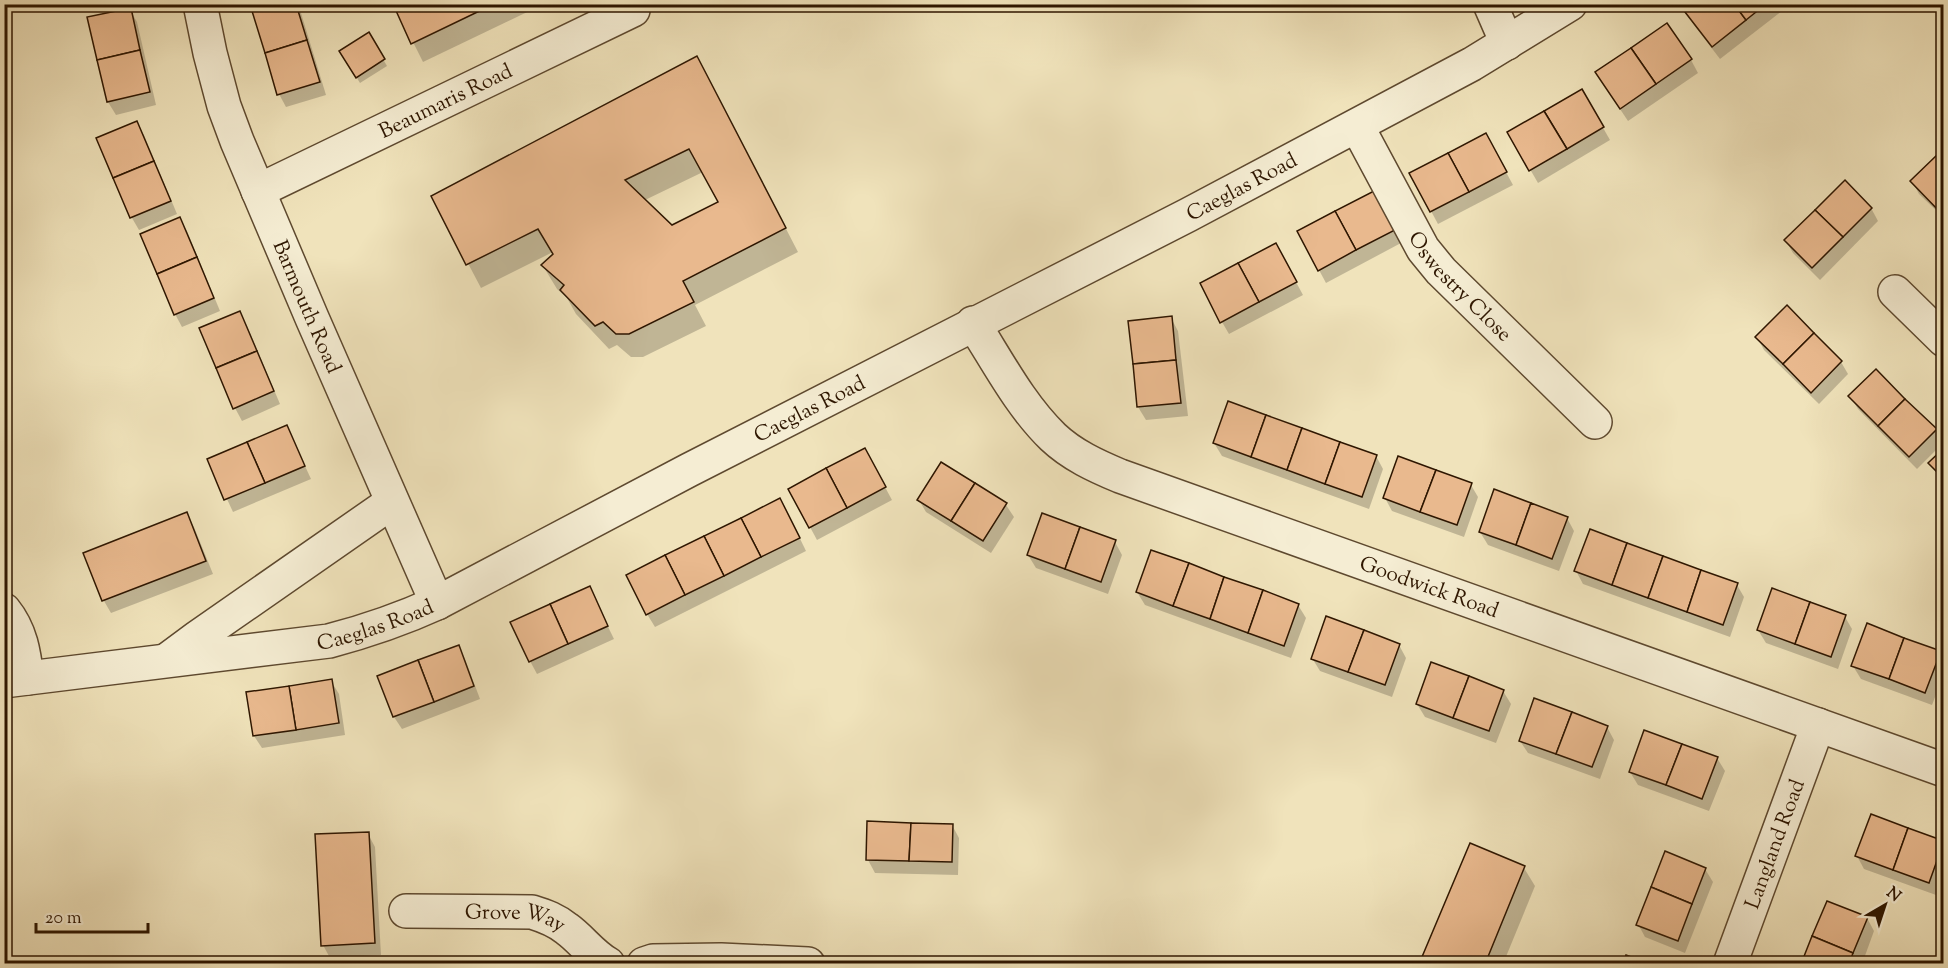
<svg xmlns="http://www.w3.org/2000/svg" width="1948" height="968" viewBox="0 0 1948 968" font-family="'Sorts Mill Goudy',serif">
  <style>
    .shadow { fill: #0003; fill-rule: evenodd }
    .building { fill: #e9b98e; stroke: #2e1600; stroke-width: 1.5; fill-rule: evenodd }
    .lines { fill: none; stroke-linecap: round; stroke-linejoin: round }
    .minor-casing { stroke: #5e492f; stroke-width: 36 }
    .minor { stroke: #f5edd3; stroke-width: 33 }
    .labels { text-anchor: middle; stroke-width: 4.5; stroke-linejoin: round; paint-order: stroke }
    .street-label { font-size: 21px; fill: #2e1600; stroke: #f5edd3 }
  </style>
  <rect width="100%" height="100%" fill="#f0e3bb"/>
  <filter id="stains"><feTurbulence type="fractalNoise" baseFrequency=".00333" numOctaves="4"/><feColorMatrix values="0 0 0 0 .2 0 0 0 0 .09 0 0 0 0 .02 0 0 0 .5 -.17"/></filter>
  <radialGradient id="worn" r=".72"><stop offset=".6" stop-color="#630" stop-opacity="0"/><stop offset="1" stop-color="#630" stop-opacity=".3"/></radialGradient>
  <g class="shadow">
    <polygon points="296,4 301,13 326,95 286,107 279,94"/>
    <polygon points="394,4 544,4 423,62"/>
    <polygon points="1697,4 1786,4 1787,7 1720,59 1694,25 1687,12"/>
    <polygon points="130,10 137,22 156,105 116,115 108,102 89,18"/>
    <polygon points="368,34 387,66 360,83 341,52"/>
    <polygon points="1691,60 1698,73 1628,121 1604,85"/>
    <path d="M710 82 798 252 695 305 706 326 643 357H631L617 345 609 349 576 314 567 298 557 289 543 266 555 255 553 252 481 288 433 197ZM703 172 720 202 672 227 645 200Z"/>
    <polygon points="1582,91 1610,140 1538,183 1509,133"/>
    <polygon points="137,123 144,135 177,214 139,230 132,218 98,138"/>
    <polygon points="1493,148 1513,185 1438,224 1411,174"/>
    <polygon points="1944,162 1944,218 1919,194 1912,181"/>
    <polygon points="1381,205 1401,243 1326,283 1319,270"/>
    <polygon points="1871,208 1878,221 1820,280 1793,253 1786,241"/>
    <polygon points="180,219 187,231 220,311 182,327 175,314"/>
    <polygon points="1276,245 1303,295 1229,334 1222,322"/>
    <polygon points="239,313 247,326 280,404 242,421 235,408"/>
    <polygon points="1171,318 1178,331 1188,416 1146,420 1138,407 1129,322"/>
    <polygon points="1757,337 1841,362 1848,374 1819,404 1764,350"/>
    <polygon points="1850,396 1935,430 1943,443 1917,469 1858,409"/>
    <polygon points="287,427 311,479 233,512 209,460"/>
    <polygon points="1214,443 1376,456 1383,469 1369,509 1222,456"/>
    <polygon points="1944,451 1944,483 1930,464"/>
    <polygon points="872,463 892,500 817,540 810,527"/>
    <polygon points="941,464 1006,505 1014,517 991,553 926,512 919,500"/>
    <polygon points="1471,485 1478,497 1464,537 1392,511 1385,498"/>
    <polygon points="787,512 806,551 655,627 647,614"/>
    <polygon points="187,514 194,527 213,574 111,613 104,601 85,554"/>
    <polygon points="1567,518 1574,531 1559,571 1488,545 1480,532"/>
    <polygon points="1115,542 1122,555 1108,594 1036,568 1028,555"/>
    <polygon points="1576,571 1737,585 1744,597 1730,637 1583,584"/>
    <polygon points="589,588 614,639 537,674 530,661"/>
    <polygon points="1137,592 1298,605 1306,618 1291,658 1145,605"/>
    <polygon points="1845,617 1852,629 1838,669 1766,643 1758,630"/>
    <polygon points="1399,645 1406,658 1392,697 1320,671 1312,658"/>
    <polygon points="458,647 465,659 480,699 402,729 394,717"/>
    <polygon points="1940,652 1944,659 1944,674 1932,705 1861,679 1853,666"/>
    <polygon points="331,681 339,694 345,735 262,748 254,736"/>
    <polygon points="1503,691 1511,704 1496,743 1425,717 1417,704"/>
    <polygon points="1607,727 1614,740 1600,779 1528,753 1520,741"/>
    <polygon points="1717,758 1725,771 1709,811 1638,785 1630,772"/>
    <polygon points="1872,816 1943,842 1944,875 1936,895 1864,869 1857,856"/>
    <polygon points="952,825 959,838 958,875 875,873 868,860"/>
    <polygon points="368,834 375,847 381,955 330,958 323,945"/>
    <polygon points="1471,845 1524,868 1535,886 1503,964 1421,964"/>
    <polygon points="1705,869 1713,882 1685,953 1645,937 1638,924"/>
    <polygon points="1867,918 1874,931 1862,964 1803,964"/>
  </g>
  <g class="building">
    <polygon points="275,4 296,4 307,40 265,53 252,11"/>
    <polygon points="393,4 494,4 411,44"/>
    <polygon points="1694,4 1734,4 1746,20 1712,47 1685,12"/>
    <polygon points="1734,4 1766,4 1746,20"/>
    <polygon points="131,8 140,50 97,60 87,17"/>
    <polygon points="1667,23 1692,59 1656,84 1631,48"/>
    <polygon points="369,32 385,59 356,78 339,51"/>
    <polygon points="307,40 320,82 277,95 265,53"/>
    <polygon points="1631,48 1656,84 1620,109 1595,72"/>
    <polygon points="140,50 150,92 107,102 97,60"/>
    <path d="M697 56 786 228 683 281 694 302 629 334H616L603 322 595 326 560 290 564 285 541 265 553 254 538 229 466 265 431 196ZM689 149 718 202 672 225 625 180Z"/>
    <polygon points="1582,89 1604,127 1567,149 1544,111"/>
    <polygon points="1544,111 1567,149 1529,171 1507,132"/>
    <polygon points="137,121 154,161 113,178 96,138"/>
    <polygon points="1486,133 1507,172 1469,192 1448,153"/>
    <polygon points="1448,153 1469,192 1430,212 1409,173"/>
    <polygon points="1938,154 1944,160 1944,207 1939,211 1910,181"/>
    <polygon points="154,161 171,201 130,218 113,178"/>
    <polygon points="1845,180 1872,208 1843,237 1815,210"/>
    <polygon points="1374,191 1395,230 1356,250 1335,211"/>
    <polygon points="1815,210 1843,237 1812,268 1784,240"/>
    <polygon points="1335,211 1356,250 1318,271 1297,231"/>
    <polygon points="180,217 197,257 157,274 140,234"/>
    <polygon points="1276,243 1297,282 1259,302 1238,263"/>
    <polygon points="197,257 214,298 174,315 157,274"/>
    <polygon points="1238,263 1259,302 1220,323 1200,283"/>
    <polygon points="1787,305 1814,333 1783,364 1755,337"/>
    <polygon points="240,311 257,351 216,368 199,328"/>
    <polygon points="1172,316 1176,360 1133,364 1128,321"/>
    <polygon points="1814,333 1842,361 1811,393 1783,364"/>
    <polygon points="257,351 274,391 233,409 216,368"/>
    <polygon points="1176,360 1181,403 1137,407 1133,364"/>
    <polygon points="1876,369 1905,399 1878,426 1848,396"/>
    <polygon points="1905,399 1937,429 1909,457 1878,426"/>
    <polygon points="1228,401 1266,415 1251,457 1213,443"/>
    <polygon points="1266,415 1302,428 1287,470 1251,457"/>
    <polygon points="287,425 305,466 265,483 247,442"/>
    <polygon points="1302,428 1340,442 1325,484 1287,470"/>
    <polygon points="247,442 265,483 224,500 207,459"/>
    <polygon points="1340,442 1377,455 1362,497 1325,484"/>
    <polygon points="865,448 886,487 847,508 826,468"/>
    <polygon points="1944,448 1944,479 1928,463"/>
    <polygon points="1398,456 1436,470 1420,512 1383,498"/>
    <polygon points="941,462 975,483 951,521 917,500"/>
    <polygon points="826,468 847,508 809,528 788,489"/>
    <polygon points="1436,470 1472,483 1457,525 1420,512"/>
    <polygon points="975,483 1007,503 983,541 951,521"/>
    <polygon points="1494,489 1531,503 1516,545 1479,532"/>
    <polygon points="780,498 800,538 761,557 741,518"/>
    <polygon points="1531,503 1568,517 1552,559 1516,545"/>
    <polygon points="187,512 206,561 102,601 83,553"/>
    <polygon points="1042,513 1080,527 1065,569 1027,555"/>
    <polygon points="741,518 761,557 724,576 704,536"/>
    <polygon points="1080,527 1116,540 1101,582 1065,569"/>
    <polygon points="1590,529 1627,543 1612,585 1574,571"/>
    <polygon points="704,536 724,576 685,595 665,555"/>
    <polygon points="1627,543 1663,556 1648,598 1612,585"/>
    <polygon points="1151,550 1189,563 1173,606 1136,592"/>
    <polygon points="665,555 685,595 646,615 626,575"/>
    <polygon points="1663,556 1701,570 1687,612 1648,598"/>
    <polygon points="1189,563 1224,577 1210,619 1173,606"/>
    <polygon points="1701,570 1738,583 1723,625 1687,612"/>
    <polygon points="1224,577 1263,590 1248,633 1210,619"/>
    <polygon points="590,586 608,626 568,644 550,604"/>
    <polygon points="1772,588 1810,602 1795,644 1757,630"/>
    <polygon points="1263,590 1299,604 1284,646 1248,633"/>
    <polygon points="1810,602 1846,615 1831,657 1795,644"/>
    <polygon points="550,604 568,644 529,662 510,622"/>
    <polygon points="1326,616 1364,630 1348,672 1311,659"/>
    <polygon points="1867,623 1904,638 1889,679 1851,666"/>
    <polygon points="1364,630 1400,644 1385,685 1348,672"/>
    <polygon points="1904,638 1941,651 1925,693 1889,679"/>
    <polygon points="459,645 474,686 434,702 418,660"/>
    <polygon points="418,660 434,702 393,717 377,676"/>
    <polygon points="1431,662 1469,676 1453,718 1416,704"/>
    <polygon points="1469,676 1504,690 1489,731 1453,718"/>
    <polygon points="332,679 339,723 296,730 289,686"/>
    <polygon points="289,686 296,730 253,736 246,692"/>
    <polygon points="1534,698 1572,712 1556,754 1519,741"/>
    <polygon points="1572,712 1608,726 1592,767 1556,754"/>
    <polygon points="1644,730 1682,744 1666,785 1629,772"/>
    <polygon points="1682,744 1718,757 1702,799 1666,785"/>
    <polygon points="1871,814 1908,828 1893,870 1855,856"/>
    <polygon points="867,821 911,823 909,861 866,860"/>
    <polygon points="911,823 953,824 952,862 909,861"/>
    <polygon points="1908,828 1944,841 1929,883 1893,870"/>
    <polygon points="369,832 375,943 321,946 315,834"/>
    <polygon points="1470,843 1525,866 1485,964 1419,964"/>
    <polygon points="1665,851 1706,868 1692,904 1651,887"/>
    <polygon points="1651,887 1692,904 1678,941 1636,925"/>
    <polygon points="1827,901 1868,917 1853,953 1812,936"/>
    <polygon points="1812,936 1853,953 1849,964 1801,964"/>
    <polygon points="1626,955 1649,964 1623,964"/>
    <polygon points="373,961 373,964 327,964 327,962"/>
  </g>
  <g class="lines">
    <g class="minor-casing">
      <g id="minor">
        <path id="s1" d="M200 4 210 53 224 106 237 141 312 318 437 603"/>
        <polyline points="1490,4 1507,43"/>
        <path id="s2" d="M1357 126 1423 249 1441 271 1595 422"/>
        <path id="s3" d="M258 191 633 10 630 4"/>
        <polyline points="1895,292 1944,340"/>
        <path id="s4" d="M973 323C998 362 1020 405 1053 437 1072 455 1096 466 1120 476L1944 770"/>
        <path d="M4 610C21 631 24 653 27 678"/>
        <polyline points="167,660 198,637 392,502"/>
        <path id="s5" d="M4 681 329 641C367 631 402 619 437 603L689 470 1188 215 1472 64 1570 4"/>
        <path id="s6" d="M406 911 532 912C545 916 556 920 567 929 581 939 592 955 608 964"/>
        <polyline points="644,964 653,961 721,960 808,964"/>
        <path id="s7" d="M1730 964 1818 725"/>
      </g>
    </g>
    <use href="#minor" class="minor"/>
  </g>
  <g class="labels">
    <g class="street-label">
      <text dy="7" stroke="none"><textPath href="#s3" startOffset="208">Beaumaris Road</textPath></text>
      <text dy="7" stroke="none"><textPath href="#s5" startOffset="1348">Caeglas Road</textPath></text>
      <text dy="7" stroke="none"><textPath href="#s2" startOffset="192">Oswestry Close</textPath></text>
      <text dy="7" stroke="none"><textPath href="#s1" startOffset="322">Barmouth Road</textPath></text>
      <text dy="7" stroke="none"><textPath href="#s5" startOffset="862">Caeglas Road</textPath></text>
      <text dy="7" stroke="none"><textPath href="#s4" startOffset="546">Goodwick Road</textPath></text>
      <text dy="7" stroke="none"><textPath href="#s5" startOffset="376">Caeglas Road</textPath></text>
      <text dy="7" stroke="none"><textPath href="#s7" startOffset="128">Langland Road</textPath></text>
      <text dy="7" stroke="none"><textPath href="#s6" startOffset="110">Grove Way</textPath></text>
    </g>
  </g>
  <rect width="1948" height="968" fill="none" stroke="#f0e3bb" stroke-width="24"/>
  <rect x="6" y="6" width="1936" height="956" fill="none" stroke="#2e1600" stroke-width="3"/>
  <rect x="12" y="12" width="1924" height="944" fill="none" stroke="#2e1600" stroke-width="1.5"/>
  <g transform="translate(1885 905) rotate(39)" stroke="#f5edd3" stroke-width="4.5" paint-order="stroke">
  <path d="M0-4.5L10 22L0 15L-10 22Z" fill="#2e1600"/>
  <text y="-9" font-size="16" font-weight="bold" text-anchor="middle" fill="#2e1600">N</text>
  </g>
  <path d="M36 923v9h112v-9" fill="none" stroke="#2e1600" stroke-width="3"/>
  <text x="45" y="923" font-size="18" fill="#2e1600" stroke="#f5edd3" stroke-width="4.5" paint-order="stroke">20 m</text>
  <rect width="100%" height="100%" filter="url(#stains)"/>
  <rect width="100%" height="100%" fill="url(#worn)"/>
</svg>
